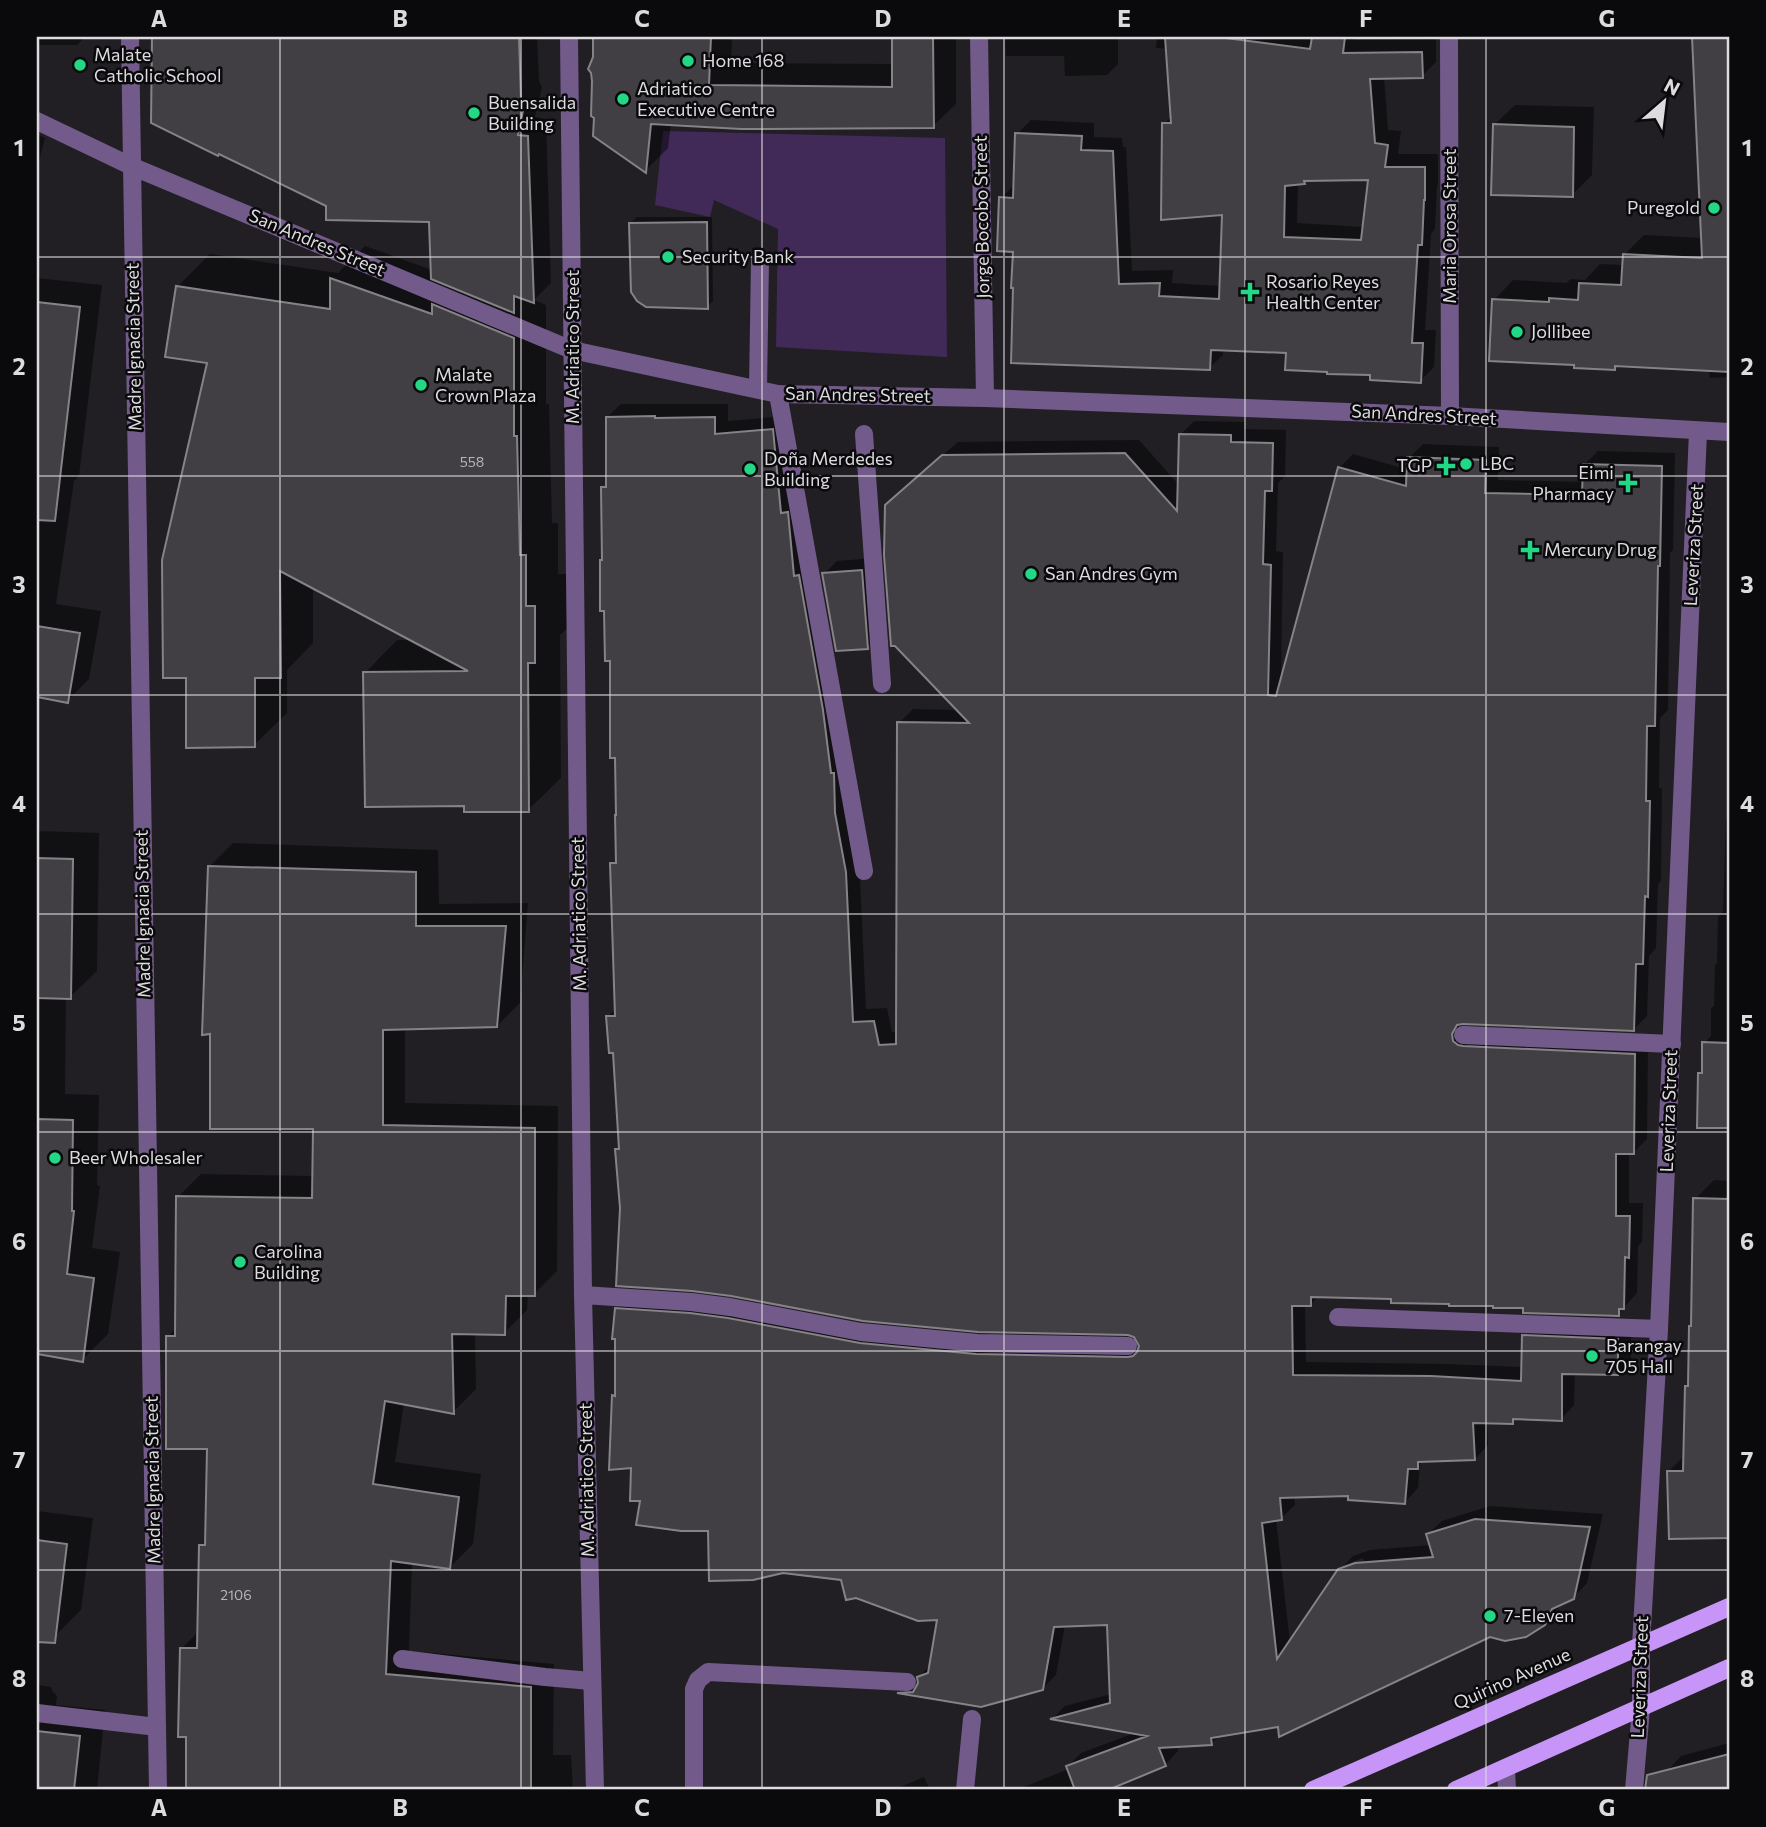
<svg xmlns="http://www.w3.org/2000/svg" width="1766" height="1827" viewBox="0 0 1766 1827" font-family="Commissioner,sans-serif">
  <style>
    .green { fill: #422a58 }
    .shadow { fill: #0007; fill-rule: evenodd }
    .building { fill: #413f44; stroke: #858288; stroke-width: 2; fill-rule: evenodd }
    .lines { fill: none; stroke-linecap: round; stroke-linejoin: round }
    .minor { stroke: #725b8a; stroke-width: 18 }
    .major { stroke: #c795f7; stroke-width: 18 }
    .grid { fill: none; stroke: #dddbde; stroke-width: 2; stroke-opacity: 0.55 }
    .poi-dot { fill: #22d887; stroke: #0a090b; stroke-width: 2.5 }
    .labels { text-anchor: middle; stroke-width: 5; stroke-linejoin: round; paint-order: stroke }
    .number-label { font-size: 14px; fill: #b6b4b8 }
    .poi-label { font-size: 18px; fill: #dddbde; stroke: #0a090b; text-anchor: start }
    .street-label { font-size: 18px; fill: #dddbde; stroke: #0a090b }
    .neatline { fill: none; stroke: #dddbde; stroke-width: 2.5 }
    .grid-label { font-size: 23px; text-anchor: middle; font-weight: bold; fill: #dddbde }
  </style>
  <rect width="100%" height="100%" fill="#211f23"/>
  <polygon class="green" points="663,131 945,138 947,357 776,347 778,229 714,200 710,217 655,205"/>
  <g class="shadow">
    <polygon points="37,37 85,37 77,45 37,45"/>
    <polygon points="153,37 537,37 539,81 542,87 535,117 546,119 551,283 534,300 546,305 546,404 549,404 552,523 558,523 558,574 567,574 567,629 560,635 561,778 528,810 465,805 365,673 397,640 414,640 313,586 313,643 287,670 287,713 254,745 209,362 177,287 210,254 338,273 365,246 432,270 430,220 328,205 152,122"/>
    <polygon points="595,37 732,37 731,63 894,64 894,37 956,37 956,104 933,126 671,123 668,148 646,170 594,58"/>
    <polygon points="1005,37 1118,37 1118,64 1107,75 1065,76 1064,56 1006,56"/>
    <path d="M1157 37H1356L1355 40 1436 39V62L1422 76 1384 77 1388 130 1401 131 1398 154H1438V185L1437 186 1435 229 1431 234 1425 330H1436L1434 367 1420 381 1288 351 1223 349V355L1209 368 1015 250 1001 198 1015 184 1017 134 1031 120 1094 123V137L1122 138 1123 147H1126L1132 271 1173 270 1172 283 1221 286 1224 214 1164 124 1172 116 1168 49 1156 48ZM1370 178 1364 227 1297 223 1298 183 1304 182 1307 179Z"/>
    <polygon points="1693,37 1729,37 1729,377 1710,378 1709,369 1618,364 1614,368 1494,300 1513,280 1566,283 1571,279 1585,280 1600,264 1624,265 1624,255 1644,235 1703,238"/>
    <polygon points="1515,105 1594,107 1592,175 1572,195 1494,125"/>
    <polygon points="37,134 45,138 37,169"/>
    <polygon points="637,217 712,217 713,301 707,307 631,223"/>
    <polygon points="37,278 102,285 79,476 74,481 56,604 101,611 89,679 67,701 37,696"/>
    <polygon points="621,404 728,404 728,421 786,416 859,858 866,1009 887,1008 892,1032 898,1032 899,723 913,709 958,710 901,491 958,442 1139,440 1179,485 1180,435 1194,421 1244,422 1244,429 1286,430 1285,476 1278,483 1276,551 1283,552 1281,677 1282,677 1339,468 1353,454 1409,470 1409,458 1423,444 1499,447 1498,480 1584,482 1584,465 1598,451 1675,453 1673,550 1670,553 1668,710 1660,718 1659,788 1662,788 1661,881 1658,884 1656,948 1649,956 1647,1016 1634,1029 1465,1022 1466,1027 1648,1041 1647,1139 1633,1153 1629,1153 1629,1203 1643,1203 1642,1242 1638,1246 1637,1293 1618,1314 1525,1306 1393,1297 1319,1296 1311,1304 1305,1304 1306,1362 1446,1364 1523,1367 1524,1336 1538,1322 1631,1326 1631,1360 1617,1374 1575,1373 1574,1405 1561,1419 1516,1418 1512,1422 1487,1422 1488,1445 1475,1459 1424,1460 1420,1464 1418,1488 1405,1502 1350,1494 1294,1496 1295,1505 1281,1518 1276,1519 1290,1643 1339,1570 1342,1567 1342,1569 1364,1562 1363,1558 1344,1565 1353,1556 1370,1550 1431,1545 1428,1534 1442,1521 1490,1506 1603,1514 1587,1583 1573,1598 1561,1603 1558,1609 1544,1624 1490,1635 1280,1725 1220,1735 1211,1744 1176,1745 1178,1751 1165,1765 1125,1781 1121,1786 1109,1790 1016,1790 1069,1769 1068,1766 1081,1753 1137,1732 1053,1718 1065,1706 1111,1694 1109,1623 1065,1625 1056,1675 1042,1689 980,1705 901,1692 913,1680 919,1679 919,1677 931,1664 939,1618 843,1579 709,1529 642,1499 614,1396 617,1393 616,1309 630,1296 874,1330 991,1341 1141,1344 1136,1335 622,1208 616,1150 620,1146 615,1051 608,1017 616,1008 612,864 617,858 618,814 612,659 602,560 604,558 603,488 608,483 607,417"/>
    <polygon points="875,558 881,634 867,647 824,574 837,561"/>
    <polygon points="1729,817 1729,1127 1699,1126 1700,1074 1703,1070 1704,1043 1711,1036 1711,1008 1714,1006 1715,965 1717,963 1718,917 1723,912 1726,820"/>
    <polygon points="37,831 99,833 97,971 70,997 66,997 65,1094 99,1095 97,1185 100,1186 92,1248 120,1252 108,1334 82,1360 37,1352"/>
    <polygon points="233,843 438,850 439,904 528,903 520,1003 497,1026 405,1028 405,1103 558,1106 557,1271 534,1294 528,1294 527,1310 504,1333 475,1333 476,1389 453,1412 404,1403 395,1462 481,1474 473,1544 450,1567 412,1562 409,1651 554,1664 553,1755 571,1755 573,1790 188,1790 187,1735 182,1648 199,1631 201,1546 207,1539 208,1448 168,1337 177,1327 178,1197 201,1174 314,1176 315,1127 210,866"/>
    <polygon points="1714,1180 1729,1181 1729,1536 1670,1537 1668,1472 1685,1455 1686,1387 1690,1384 1693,1325 1695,1199"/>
    <polygon points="37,1511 93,1518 81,1610 55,1636 37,1634"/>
    <polygon points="37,1685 51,1687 53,1692 57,1696 56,1705 105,1710 97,1790 37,1790"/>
    <polygon points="1729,1743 1729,1790 1665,1790 1666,1772 1681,1756"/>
    <polygon points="924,1777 930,1790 893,1790"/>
  </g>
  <g class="building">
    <polygon points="152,37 519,37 521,100 524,106 518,135 528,136 534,303 514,296 514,313 431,279 429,222 326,220 326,206 219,154 218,156 151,123"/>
    <polygon points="593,37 711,37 709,85 892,87 892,37 933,37 934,128 741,129 651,124 646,173 593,136 594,118 591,116 592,81 591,73 588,69 593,57"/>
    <path d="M1165 37H1218L1310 49 1312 37H1345L1343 53 1422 52 1423 78 1370 79 1375 143 1388 145 1385 167H1425V200H1424L1422 245H1418L1412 343H1423L1421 383 1370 380V375L1327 374V372L1285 370 1286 353 1211 350 1210 370 1011 363 1013 288H1011L1013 252 997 251 999 197 1013 198 1015 133 1082 136 1081 150 1113 151 1119 284 1160 283 1159 296 1219 299 1222 215 1161 220 1162 123H1171ZM1368 180 1361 240 1284 237 1285 186 1305 184 1304 181Z"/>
    <polygon points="1692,37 1729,37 1729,372 1615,366 1615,370 1574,368 1574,365 1489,361 1492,299 1549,302 1549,298 1578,300 1579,283 1621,285 1623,254 1702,258"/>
    <polygon points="1493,124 1574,127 1573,197 1491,195"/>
    <polygon points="707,222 708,309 646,307 637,301 631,292 629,223"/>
    <polygon points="330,278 432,314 432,304 514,338 514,436 517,436 520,555 526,555 526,606 535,606 535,663 528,663 529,812 464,812 464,806 365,807 363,672 468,671 280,571 281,678 255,678 255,747 186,748 186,678 163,678 162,560 207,363 165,357 176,286 330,309"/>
    <polygon points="37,302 80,307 55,521 37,520"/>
    <polygon points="655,416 655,418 715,417 715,434 773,429 781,513 788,512 794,576 799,575 823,710 831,773 834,773 835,813 846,872 853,1022 874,1021 879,1045 896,1044 897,722 969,723 895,646 891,646 884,555 885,505 942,455 1125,453 1177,511 1179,434 1231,435 1231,442 1273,443 1272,491 1265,491 1263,564 1271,565 1268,695 1276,696 1338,467 1406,486 1407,457 1486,460 1485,493 1582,495 1583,464 1662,466 1660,566 1658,566 1655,726 1647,726 1646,801 1650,801 1648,897 1645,896 1643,964 1636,964 1634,1031 1463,1024 1457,1025 1452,1034 1453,1041 1458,1045 1463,1046 1635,1054 1634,1154 1616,1154 1616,1216 1630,1216 1629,1258 1625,1257 1624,1309 1619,1309 1619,1316 1523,1313 1523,1308 1493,1308 1493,1306 1449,1306 1449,1304 1391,1303 1391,1299 1311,1297 1311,1306 1292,1306 1293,1375 1431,1376 1521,1381 1522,1335 1618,1339 1618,1375 1562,1374 1562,1421 1513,1419 1513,1424 1473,1423 1475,1460 1418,1462 1418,1469 1408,1469 1405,1504 1348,1500 1348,1496 1280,1498 1282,1520 1262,1523 1277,1659 1338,1569 1355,1563 1433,1557 1426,1534 1475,1519 1590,1527 1574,1599 1552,1609 1545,1625 1526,1637 1505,1641 1490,1637 1279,1737 1278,1727 1211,1738 1212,1745 1159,1748 1166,1766 1108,1790 1075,1790 1066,1766 1147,1736 1050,1719 1110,1703 1107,1625 1054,1627 1043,1690 981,1707 897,1693 913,1692 918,1683 917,1677 928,1673 937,1620 918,1621 856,1598 846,1600 841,1580 783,1573 753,1580 709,1581 708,1531 681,1531 636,1525 640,1501 630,1501 631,1468 609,1470 612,1395 615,1396 615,1339 612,1339 615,1308 690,1313 728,1318 860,1343 976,1354 1128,1357 1133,1356 1137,1352 1139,1346 1134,1337 1128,1335 978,1332 863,1321 731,1296 692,1291 616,1286 620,1208 615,1149 619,1149 613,1053 609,1053 606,1016 615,1016 610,863 616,863 615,815 616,815 615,758 610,758 610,661 605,661 604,611 600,611 600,560 602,560 601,487 606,487 606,417"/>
    <polygon points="862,570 868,649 836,651 822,573"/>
    <polygon points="37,626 80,633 68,703 37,697"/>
    <polygon points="37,858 73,859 71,999 37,998"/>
    <polygon points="208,866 416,872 416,926 506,926 497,1027 383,1030 383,1125 535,1128 535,1296 506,1296 505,1335 452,1334 454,1414 385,1401 373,1484 459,1497 450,1569 391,1561 386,1674 531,1687 531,1790 186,1790 186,1737 178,1737 180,1648 197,1648 199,1545 205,1545 207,1449 166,1449 166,1336 175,1336 176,1196 312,1198 313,1129 210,1129 210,1034 202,1035"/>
    <polygon points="1702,1042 1729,1043 1729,1128 1697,1128 1698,1073 1702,1073"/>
    <polygon points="37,1119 73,1120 72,1211 74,1211 67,1274 94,1278 83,1362 37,1354"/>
    <polygon points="1693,1198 1729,1199 1729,1538 1669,1539 1667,1471 1683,1471 1685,1386 1688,1386 1689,1326 1691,1326"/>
    <polygon points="37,1540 67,1544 55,1643 37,1642"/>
    <polygon points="37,1731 80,1736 74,1790 37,1790"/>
    <polygon points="1729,1754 1729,1790 1645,1790 1647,1775"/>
  </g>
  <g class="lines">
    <g class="minor">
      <polyline points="130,37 158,1790"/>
      <polyline points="569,37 583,1295 595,1790"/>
      <polyline points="979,37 985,398"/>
      <polyline points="1449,37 1450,416"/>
      <polyline points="37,121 131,166 572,350 778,394 985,398 1450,416 1729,432"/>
      <polyline points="758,389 760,260"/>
      <polyline points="778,394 864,871"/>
      <polyline points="864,434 882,684"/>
      <polyline points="1463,1035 1672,1044"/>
      <polyline points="583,1295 691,1302 730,1307 861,1332 977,1343 1128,1346"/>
      <polyline points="1338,1317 1659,1329"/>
      <polyline points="402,1659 545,1677 591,1681"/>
      <polyline points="37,1713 157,1727"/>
      <polyline points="1506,1768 1507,1790"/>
      <polyline points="694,1790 694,1689 698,1680 708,1672 907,1682"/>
      <polyline points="965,1790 972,1719"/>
      <polyline points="1634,1790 1641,1708 1641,1646 1659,1329 1698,432"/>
    </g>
    <g class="major">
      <polyline points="1313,1790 1729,1607"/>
      <polyline points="1456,1790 1729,1668"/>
    </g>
  </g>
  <path class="grid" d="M280 37V1790M521 37V1790M762 37V1790M1004 37V1790M1245 37V1790M1486 37V1790M37 257H1729M37 476H1729M37 695H1729M37 914H1729M37 1132H1729M37 1351H1729M37 1570H1729"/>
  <g class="poi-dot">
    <circle cx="688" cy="61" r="7"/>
    <circle cx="80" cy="65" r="7"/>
    <circle cx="623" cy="99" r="7"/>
    <circle cx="474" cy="113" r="7"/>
    <circle cx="1714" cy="208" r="7"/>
    <circle cx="668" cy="257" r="7"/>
    <path d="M1246.5 281.5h7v7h7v7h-7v7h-7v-7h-7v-7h7z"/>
    <circle cx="1517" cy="332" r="7"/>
    <circle cx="421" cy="385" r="7"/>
    <circle cx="1466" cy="464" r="7"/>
    <path d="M1442.5 455.5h7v7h7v7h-7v7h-7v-7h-7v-7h7z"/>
    <circle cx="750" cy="469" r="7"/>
    <path d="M1624.5 472.5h7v7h7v7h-7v7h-7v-7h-7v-7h7z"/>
    <path d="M1526.5 539.5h7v7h7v7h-7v7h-7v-7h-7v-7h7z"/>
    <circle cx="1031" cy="574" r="7"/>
    <circle cx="55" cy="1158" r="7"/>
    <circle cx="240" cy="1262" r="7"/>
    <circle cx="1592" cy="1356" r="7"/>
    <circle cx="1490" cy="1616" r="7"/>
  </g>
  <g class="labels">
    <g class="number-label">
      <text x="472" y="467">558</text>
      <text x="236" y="1600">2106</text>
    </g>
    <g class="poi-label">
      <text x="94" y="61">Malate<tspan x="94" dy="21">Catholic School</tspan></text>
      <text x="702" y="67">Home 168</text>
      <text x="637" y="95">Adriatico<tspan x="637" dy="21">Executive Centre</tspan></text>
      <text x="488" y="109">Buensalida<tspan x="488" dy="21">Building</tspan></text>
      <text x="1700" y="214" text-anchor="end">Puregold</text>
      <text x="682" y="263">Security Bank</text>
      <text x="1266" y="288">Rosario Reyes<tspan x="1266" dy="21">Health Center</tspan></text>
      <text x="1531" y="338">Jollibee</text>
      <text x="435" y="381">Malate<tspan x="435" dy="21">Crown Plaza</tspan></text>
      <text x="764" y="465">Doña Merdedes<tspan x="764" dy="21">Building</tspan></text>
      <text x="1480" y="470">LBC</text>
      <text x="1432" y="472" text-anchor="end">TGP</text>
      <text x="1614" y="479" text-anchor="end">Eimi<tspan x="1614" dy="21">Pharmacy</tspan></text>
      <text x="1544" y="556">Mercury Drug</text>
      <text x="1045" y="580">San Andres Gym</text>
      <text x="69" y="1164">Beer Wholesaler</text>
      <text x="254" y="1258">Carolina<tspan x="254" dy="21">Building</tspan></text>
      <text x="1606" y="1352">Barangay<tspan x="1606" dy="21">705 Hall</tspan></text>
      <text x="1504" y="1622">7-Eleven</text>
    </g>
    <g class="street-label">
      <text transform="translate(982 217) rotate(-91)" y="6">Jorge Bocobo Street</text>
      <text transform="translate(1450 226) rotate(-90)" y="6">Maria Orosa Street</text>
      <text transform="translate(317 243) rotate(23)" y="6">San Andres Street</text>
      <text transform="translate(134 347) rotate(-91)" y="6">Madre Ignacia Street</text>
      <text transform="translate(573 347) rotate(-90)" y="6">M. Adriatico Street</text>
      <text transform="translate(858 395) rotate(1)" y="6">San Andres Street</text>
      <text transform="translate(1424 415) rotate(3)" y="6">San Andres Street</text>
      <text transform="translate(1694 545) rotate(-87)" y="6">Leveriza Street</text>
      <text transform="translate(143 914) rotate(-91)" y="6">Madre Ignacia Street</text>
      <text transform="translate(579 914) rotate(-91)" y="6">M. Adriatico Street</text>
      <text transform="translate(1669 1111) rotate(-88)" y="6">Leveriza Street</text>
      <text transform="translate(153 1480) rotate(-91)" y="6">Madre Ignacia Street</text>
      <text transform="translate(587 1480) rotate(-91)" y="6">M. Adriatico Street</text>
      <text transform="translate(1640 1677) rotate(-88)" y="6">Leveriza Street</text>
      <text transform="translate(1512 1679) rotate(-24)" y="6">Quirino Avenue</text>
    </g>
  </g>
  <rect width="1766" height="1827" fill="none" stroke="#0a090b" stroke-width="77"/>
  <g transform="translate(1664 102) rotate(28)" stroke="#0a090b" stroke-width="5" paint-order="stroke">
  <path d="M0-5L12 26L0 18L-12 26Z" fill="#dddbde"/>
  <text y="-10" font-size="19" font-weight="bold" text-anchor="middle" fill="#dddbde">N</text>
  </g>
  <rect x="38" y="38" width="1690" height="1750" class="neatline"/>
  <g class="grid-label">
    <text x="159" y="27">A</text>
    <text x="400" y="27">B</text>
    <text x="642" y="27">C</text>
    <text x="883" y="27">D</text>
    <text x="1124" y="27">E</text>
    <text x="1366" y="27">F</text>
    <text x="1607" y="27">G</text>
    <text x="19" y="156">1</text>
    <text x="1747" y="156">1</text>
    <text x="19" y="375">2</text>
    <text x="1747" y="375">2</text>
    <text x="19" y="593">3</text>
    <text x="1747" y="593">3</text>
    <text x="19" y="812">4</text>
    <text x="1747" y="812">4</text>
    <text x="19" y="1031">5</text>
    <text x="1747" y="1031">5</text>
    <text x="19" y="1250">6</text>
    <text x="1747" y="1250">6</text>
    <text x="19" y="1468">7</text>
    <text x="1747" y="1468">7</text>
    <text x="19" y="1687">8</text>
    <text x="1747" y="1687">8</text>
    <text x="159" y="1816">A</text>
    <text x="400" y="1816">B</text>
    <text x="642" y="1816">C</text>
    <text x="883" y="1816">D</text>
    <text x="1124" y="1816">E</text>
    <text x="1366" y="1816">F</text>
    <text x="1607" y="1816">G</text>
  </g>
</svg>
